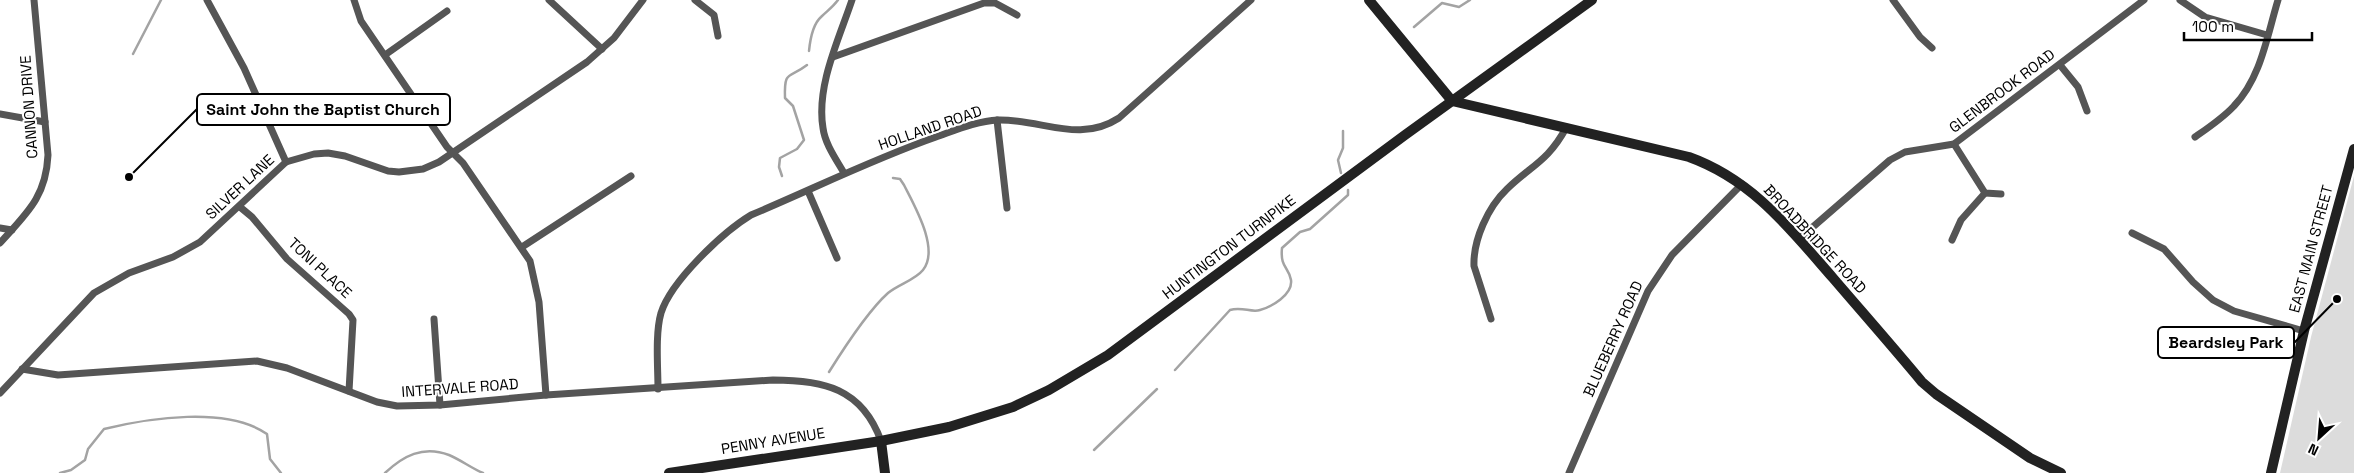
<svg xmlns="http://www.w3.org/2000/svg" width="2354" height="473" viewBox="0 0 2354 473" font-family="'Space Grotesk',sans-serif">
  <style>
    .green { fill: #dcdcdc }
    .lines { fill: none; stroke-linecap: round; stroke-linejoin: round }
    .stream { stroke: #a3a3a3; stroke-width: 2.5 }
    .minor { stroke: #555; stroke-width: 7 }
    .secondary { stroke: #222; stroke-width: 10 }
    .labels { text-anchor: middle; stroke-width: 4; stroke-linejoin: round; paint-order: stroke }
    .street-label { font-size: 15px; fill: #000; stroke: #fff }
    .leader { fill: none; stroke: #000; stroke-width: 2 }
    .callout-dot { fill: #000; stroke: #fff; stroke-width: 2 }
    .callout { fill: #fff; stroke: #000; stroke-width: 2 }
    .callout-label { font-size: 16px; text-anchor: middle; font-weight: bold; fill: #000 }
  </style>
  <rect width="100%" height="100%" fill="#fff"/>
  <polygon class="green" points="2354,176 2354,473 2280,473 2311,337"/>
  <g class="lines">
    <g class="stream">
      <polyline points="1414,27 1442,3 1459,7 1470,0"/>
      <path d="M809 51C810 41 813 24 821 17 827 11 832 8 838 0"/>
      <polyline points="133,54 161,0"/>
      <polyline points="1341,173 1338,160 1343,148 1343,131"/>
      <path d="M782 176 779 167 780 158 797 149 804 140 793 106 785 98C784 69 789 79 807 65"/>
      <path d="M1175 370 1230 310C1242 306 1251 313 1260 310 1271 307 1293 295 1291 280 1289 267 1280 268 1282 248L1300 232 1310 229 1348 195V190"/>
      <path d="M829 372C844 348 868 311 888 293 899 284 915 280 923 270 940 249 914 205 904 185L900 179 893 178"/>
      <polyline points="1094,450 1157,389"/>
      <path d="M60 473 71 470 85 460 88 449 104 429C149 418 227 406 267 434L270 459 281 473"/>
      <path d="M385 473C403 456 423 445 449 455 461 460 471 468 483 473"/>
    </g>
    <g class="minor">
      <polyline points="207,0 244,68 286,162"/>
      <polyline points="354,0 361,21 447,147 463,163 530,261 539,302 546,395"/>
      <polyline points="549,0 602,49"/>
      <polyline points="695,0 714,15 718,36"/>
      <polyline points="1893,0 1920,37 1932,48"/>
      <polyline points="2180,0 2205,17 2267,35"/>
      <polyline points="385,55 447,11"/>
      <polyline points="833,57 984,3 995,3 1017,15"/>
      <polyline points="2060,65 2078,87 2087,111"/>
      <polyline points="0,114 45,122"/>
      <polyline points="997,120 1007,208"/>
      <path d="M2195 137C2208 128 2223 118 2234 106 2261 78 2267 36 2278 0"/>
      <polyline points="1954,144 1985,193 2001,194"/>
      <path d="M844 173C836 159 825 144 823 128 816 86 839 39 852 0"/>
      <polyline points="808,191 837,258"/>
      <polyline points="240,207 252,217 287,259 349,314 353,320 349,391"/>
      <polyline points="0,228 12,230"/>
      <polyline points="2132,233 2164,249 2193,282 2213,300 2234,311 2304,331"/>
      <polyline points="1799,239 1890,160 1905,152 1954,144 2144,0"/>
      <polyline points="1952,240 1961,220 1985,193"/>
      <path d="M0 243C27 213 46 197 48 155L34 0"/>
      <polyline points="522,247 631,176"/>
      <polyline points="434,319 440,405"/>
      <path d="M1491 319 1474 266C1473 240 1488 207 1507 189 1532 165 1548 161 1566 128"/>
      <path d="M22 369 58 375 257 361 287 368 377 402 397 406 440 405 546 395 773 380C823 380 862 388 881 441"/>
      <path d="M658 389C658 367 655 334 661 313 671 281 723 232 751 215 813 189 873 159 936 137 956 130 977 121 998 120 1042 119 1079 144 1119 118L1251 0"/>
      <polyline points="0,393 94,293 129,273 173,257 200,242 286,162 314,154 328,153 345,156 388,171 399,172 423,169 439,162 587,62 614,38 643,0"/>
      <polyline points="1569,473 1648,291 1672,255 1742,184"/>
    </g>
    <g class="secondary">
      <path d="M1369 0 1452 101 1689 157C1753 180 1790 229 1833 278 1863 313 1893 347 1922 382L1936 394 2030 458 2061 473"/>
      <polyline points="881,441 885,473"/>
      <polyline points="669,473 881,441 949,427 1013,407 1049,390 1108,355 1405,135 1592,0"/>
      <polyline points="2271,473 2304,331 2354,149"/>
    </g>
  </g>
  <g class="labels">
    <g class="street-label">
      <text transform="translate(2002 91) rotate(-37)" y="5">GLENBROOK ROAD</text>
      <text transform="translate(29 107) rotate(-94)" y="5">CANNON DRIVE</text>
      <text transform="translate(930 128) rotate(-19)" y="5">HOLLAND ROAD</text>
      <text transform="translate(240 187) rotate(-43)" y="5">SILVER LANE</text>
      <text transform="translate(1815 239) rotate(47)" y="5">BROADBRIDGE ROAD</text>
      <text transform="translate(1229 247) rotate(-37)" y="5">HUNTINGTON TURNPIKE</text>
      <text transform="translate(2311 249) rotate(-75)" y="5">EAST MAIN STREET</text>
      <text transform="translate(320 268) rotate(43)" y="5">TONI PLACE</text>
      <text transform="translate(1613 339) rotate(-66)" y="5">BLUEBERRY ROAD</text>
      <text transform="translate(460 388) rotate(-4)" y="5">INTERVALE ROAD</text>
      <text transform="translate(773 441) rotate(-9)" y="5">PENNY AVENUE</text>
    </g>
  </g>
  <path class="leader" d="M129 177L197 109M2337 299L2294 343"/>
  <g class="callout-dot">
    <circle cx="129" cy="177" r="5"/>
    <circle cx="2337" cy="299" r="5"/>
  </g>
  <g class="callout">
    <rect x="197" y="94" width="253" height="31" rx="5"/>
    <rect x="2158" y="327" width="136" height="31" rx="5"/>
  </g>
  <g class="callout-label">
    <text x="323" y="115">Saint John the Baptist Church</text>
    <text x="2226" y="348">Beardsley Park</text>
  </g>
  <g transform="translate(2319 438) rotate(206)" stroke="#ffffff" stroke-width="4" paint-order="stroke">
  <path d="M0-4L9 19L0 12L-9 19Z" fill="#000000"/>
  <text y="-8" font-size="14" font-weight="bold" text-anchor="middle" fill="#000000">N</text>
  </g>
  <path d="M2184 32v8h128v-8" fill="none" stroke="#000000" stroke-width="2.5"/>
  <text x="2192" y="32" font-size="15" fill="#000000" stroke="#ffffff" stroke-width="4" paint-order="stroke">100 m</text>
</svg>
